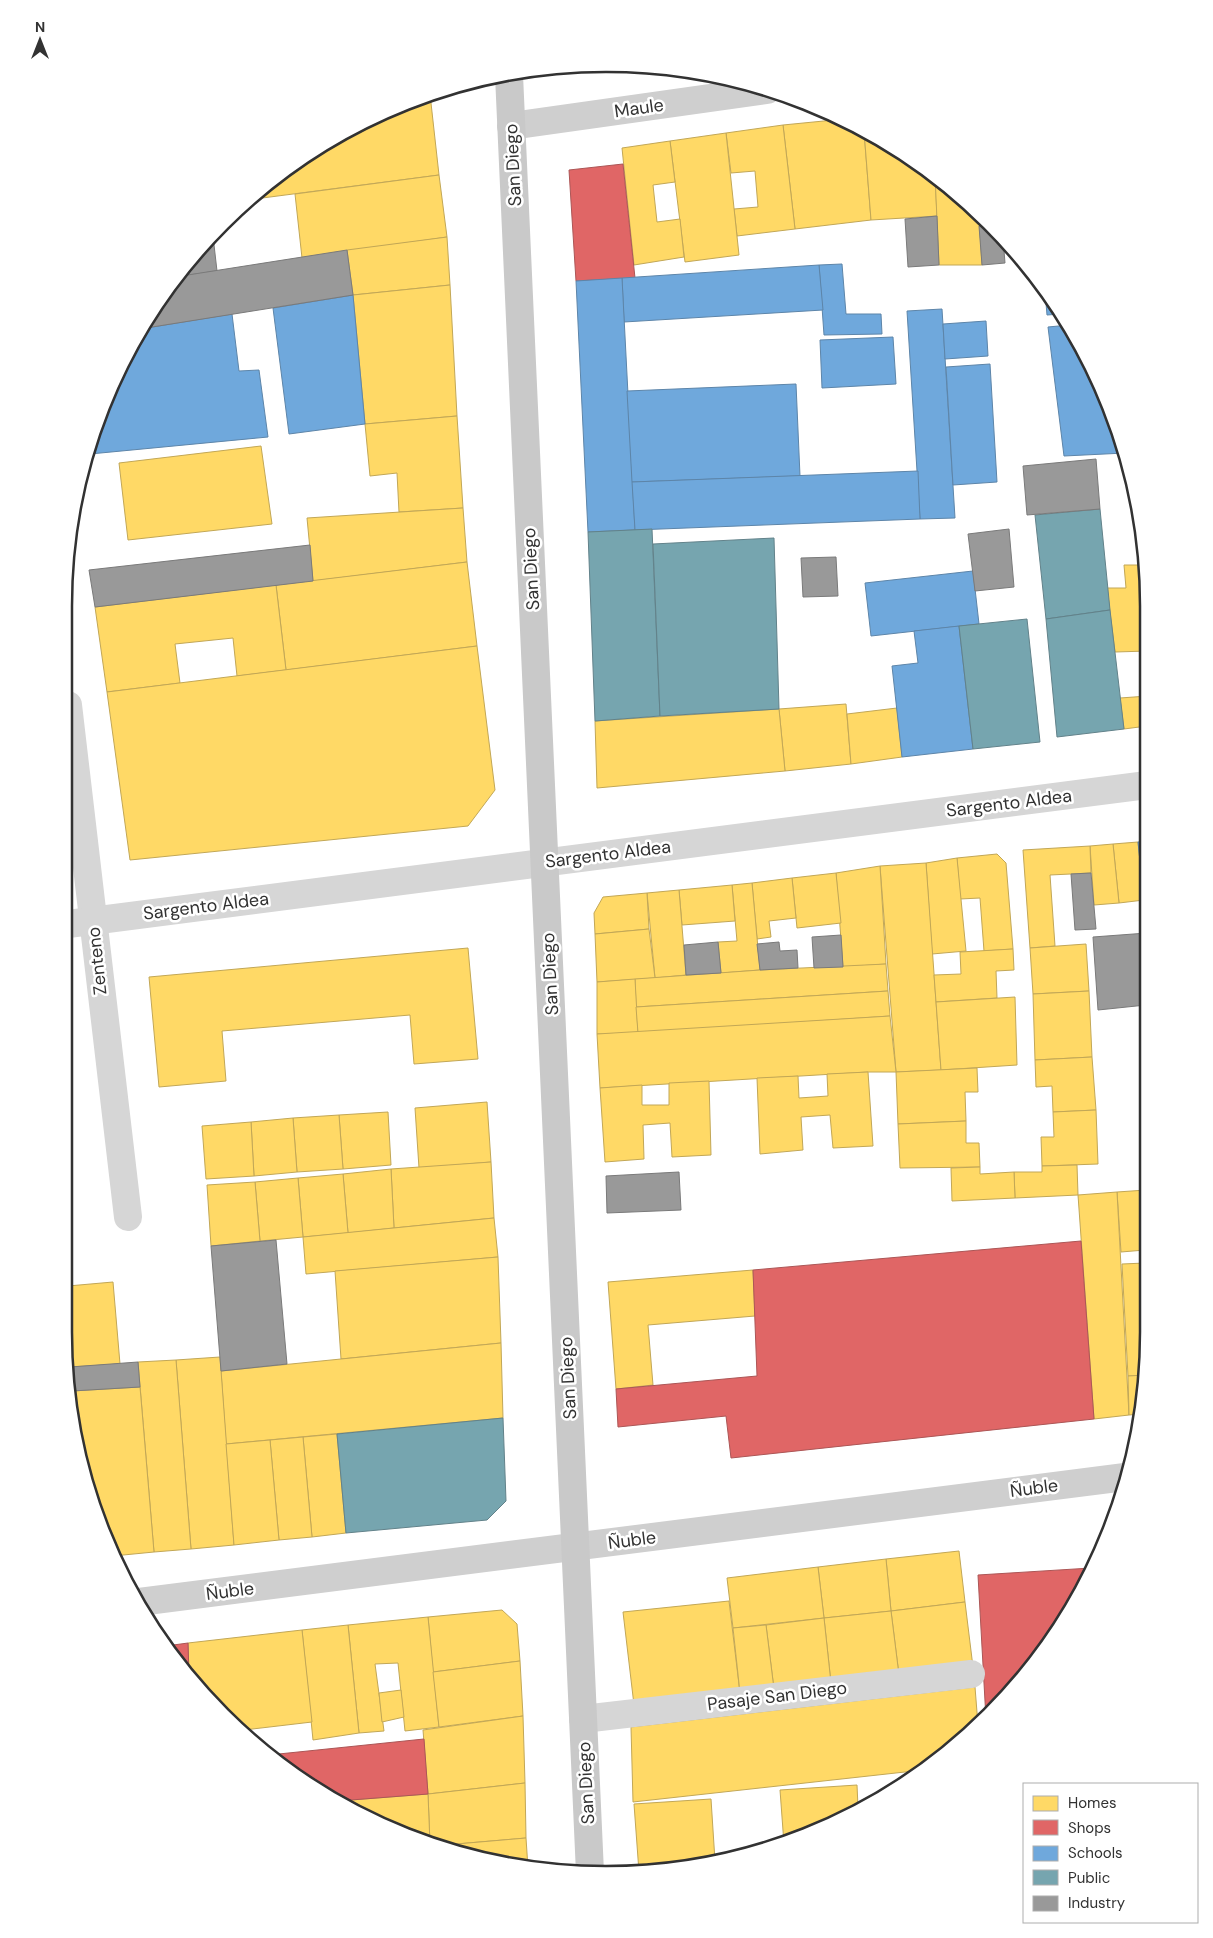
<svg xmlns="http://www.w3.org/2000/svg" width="1213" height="1938" viewBox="0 0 1213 1938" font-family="'DM Sans',sans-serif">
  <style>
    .homes { fill: #ffd966; stroke: #c2a756 }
    .shops { fill: #e06666; stroke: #ac5656 }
    .schools { fill: #6fa8dc; stroke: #5d85a9 }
    .public { fill: #76a5af; stroke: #62828a }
    .industry { fill: #999; stroke: #7a7a7a }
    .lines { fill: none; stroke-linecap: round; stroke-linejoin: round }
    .street { stroke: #d6d6d6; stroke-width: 28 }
    .secondary { stroke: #cfcfcf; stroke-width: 28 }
    .primary { stroke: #c9c9c9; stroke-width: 28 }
    .labels { text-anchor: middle; stroke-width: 5; stroke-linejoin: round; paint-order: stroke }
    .street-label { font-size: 18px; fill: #323232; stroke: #fff }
    .rim { fill: none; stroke: #323232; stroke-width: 2.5 }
  </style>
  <rect width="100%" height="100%" fill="#fff"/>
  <g class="homes">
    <polygon points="641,65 570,72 565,67"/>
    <polygon points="430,94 439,175 247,200 335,137"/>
    <polygon points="844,119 864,131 871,220 795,229 783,125"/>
    <polygon points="783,125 795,229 737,236 734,209 758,207 755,171 731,173 726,133"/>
    <polygon points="864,131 935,175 937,216 871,220"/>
    <polygon points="726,133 739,255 685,262 670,141"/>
    <polygon points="670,141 675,182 653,185 657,222 680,219 684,257 634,265 622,148"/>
    <polygon points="439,175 447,237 302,258 295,194"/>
    <polygon points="935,175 979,216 982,265 939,265"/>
    <polygon points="447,237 450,285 353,295 347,250"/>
    <polygon points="450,285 457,416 365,424 353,295"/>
    <polygon points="457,416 463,508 399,512 397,473 370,476 365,424"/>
    <polygon points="261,446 272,524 128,540 119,463"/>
    <polygon points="463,508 467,562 313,581 307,518"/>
    <polygon points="467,562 477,646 286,670 276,585"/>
    <polygon points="1124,565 1147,565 1148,651 1115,652 1107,588 1126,588"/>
    <polygon points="276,585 286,670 237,676 233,638 175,644 180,683 107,692 95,607"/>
    <polygon points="477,646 495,790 468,826 130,860 107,692"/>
    <polygon points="1148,696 1147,726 1124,729 1120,698"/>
    <polygon points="846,704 851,764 785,771 779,709"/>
    <polygon points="897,708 902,757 851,764 847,714"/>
    <polygon points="779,709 785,771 597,788 595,721"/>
    <polygon points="1138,842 1144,900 1119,903 1113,844"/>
    <polygon points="1113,844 1119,903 1094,905 1090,846"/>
    <polygon points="1090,846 1091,873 1050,875 1055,946 1030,948 1023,850"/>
    <polygon points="997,854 1006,863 1013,949 984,951 980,898 960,899 957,858"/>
    <polygon points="957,858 966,951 932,954 926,863"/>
    <polygon points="926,863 941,1070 896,1072 880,866"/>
    <polygon points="880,866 886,964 843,967 836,873"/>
    <polygon points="836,873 841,923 797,928 792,878"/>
    <polygon points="792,878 796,918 769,921 771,937 757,939 752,883"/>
    <polygon points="752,883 760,970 721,973 718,942 737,941 732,885"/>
    <polygon points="732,885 735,921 682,925 679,890"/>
    <polygon points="679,890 686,975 655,978 647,893"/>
    <polygon points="647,893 649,929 595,934 594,913 603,897"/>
    <polygon points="649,929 655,978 597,982 595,934"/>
    <polygon points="1086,944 1089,991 1033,994 1030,948"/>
    <polygon points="468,948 478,1059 414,1064 410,1015 222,1031 226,1081 159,1087 149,977"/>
    <polygon points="1013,949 1014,970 996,971 997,998 936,1002 934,975 961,974 960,952"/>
    <polygon points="886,964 888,991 636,1007 635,979 760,970"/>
    <polygon points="635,979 638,1033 597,1034 597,982"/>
    <polygon points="888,991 890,1016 638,1033 636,1007"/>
    <polygon points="1089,991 1092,1057 1035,1060 1033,994"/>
    <polygon points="1015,997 1017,1065 941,1070 936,1002"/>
    <polygon points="890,1016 896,1072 868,1072 600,1088 597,1034"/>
    <polygon points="1092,1057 1096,1110 1053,1112 1052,1086 1036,1087 1035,1060"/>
    <polygon points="977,1068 978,1092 965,1092 966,1121 898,1124 896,1072"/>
    <polygon points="868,1072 873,1146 833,1148 830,1115 801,1117 803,1150 760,1154 757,1078 798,1076 799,1098 828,1096 827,1074"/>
    <polygon points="709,1081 711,1155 672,1157 670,1123 643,1125 644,1159 605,1162 600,1088 642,1085 642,1105 669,1105 669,1083"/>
    <polygon points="487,1102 491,1162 419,1168 415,1108"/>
    <polygon points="1096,1110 1098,1164 1042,1166 1041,1137 1054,1137 1053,1112"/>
    <polygon points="388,1112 391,1165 343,1169 339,1115"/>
    <polygon points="339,1115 343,1169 297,1172 293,1118"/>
    <polygon points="293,1118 297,1172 254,1176 251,1122"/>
    <polygon points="966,1121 966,1143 979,1143 980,1167 900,1168 898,1124"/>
    <polygon points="251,1122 254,1176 206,1179 202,1126"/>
    <polygon points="491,1162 494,1218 394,1228 391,1169"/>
    <polygon points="1077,1165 1078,1195 1015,1198 1014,1172 1042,1172 1042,1166"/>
    <polygon points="980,1167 980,1174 1014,1172 1015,1198 952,1201 951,1168"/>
    <polygon points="391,1169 394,1228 348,1233 343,1174"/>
    <polygon points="343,1174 348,1233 303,1237 298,1178"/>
    <polygon points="298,1178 303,1237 260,1241 255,1182"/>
    <polygon points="255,1182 260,1241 211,1246 207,1185"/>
    <polygon points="1146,1190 1145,1250 1121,1252 1117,1192"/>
    <polygon points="1117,1192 1129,1415 1094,1419 1078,1195"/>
    <polygon points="494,1218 498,1257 306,1274 303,1237"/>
    <polygon points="498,1257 501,1343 341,1359 335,1271"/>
    <polygon points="1145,1263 1145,1375 1128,1376 1122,1264"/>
    <polygon points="753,1270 755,1316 648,1325 653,1385 616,1389 608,1282"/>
    <polygon points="113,1282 120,1364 70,1367 68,1286"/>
    <polygon points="501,1343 503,1418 226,1444 221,1371"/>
    <polygon points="68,1351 72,1391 75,1432 68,1403"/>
    <polygon points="220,1357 234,1545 191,1549 176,1360"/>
    <polygon points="176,1360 191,1549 154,1552 138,1362"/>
    <polygon points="1145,1375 1145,1402 1141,1414 1129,1415 1128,1376"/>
    <polygon points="140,1387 154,1552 113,1556 92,1506 75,1432 72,1391"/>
    <polygon points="337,1434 346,1533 312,1537 303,1437"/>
    <polygon points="303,1437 312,1537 279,1540 270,1440"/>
    <polygon points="270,1440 279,1540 234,1545 226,1444"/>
    <polygon points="959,1551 965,1602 891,1611 886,1559"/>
    <polygon points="886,1559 891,1611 824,1618 818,1567"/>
    <polygon points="818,1567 824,1618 733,1628 727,1578"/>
    <polygon points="729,1601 740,1693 634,1705 623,1612"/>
    <polygon points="965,1602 973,1667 899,1675 891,1611"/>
    <polygon points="502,1610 517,1624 520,1661 433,1672 428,1617"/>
    <polygon points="891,1611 899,1675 831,1683 824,1618"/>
    <polygon points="428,1617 439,1727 405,1731 398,1663 375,1664 384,1731 359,1733 348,1625"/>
    <polygon points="824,1618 831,1683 774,1689 766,1625"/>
    <polygon points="348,1625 359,1733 313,1740 302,1630"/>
    <polygon points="766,1625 774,1689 740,1693 733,1628"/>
    <polygon points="302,1630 312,1722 244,1730 189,1675 188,1643"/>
    <polygon points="520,1661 523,1716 439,1727 433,1672"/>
    <polygon points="975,1687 978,1725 923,1770 633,1802 631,1727"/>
    <polygon points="401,1690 404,1717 382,1722 379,1693"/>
    <polygon points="523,1716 525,1783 428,1794 423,1730"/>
    <polygon points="525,1783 526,1838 433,1846 430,1844 428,1794"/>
    <polygon points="857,1785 858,1807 784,1844 780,1790"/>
    <polygon points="428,1794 430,1844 366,1818 338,1801"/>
    <polygon points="711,1799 715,1861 678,1870 639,1872 634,1804"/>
    <polygon points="526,1838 528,1868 433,1846"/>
  </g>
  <g class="shops">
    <polygon points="623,164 635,278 576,281 569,170"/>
    <polygon points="1081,1241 1094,1419 731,1458 726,1416 618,1427 616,1389 757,1376 753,1270"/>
    <polygon points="1091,1568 1037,1662 986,1719 978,1575"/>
    <polygon points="188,1643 189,1675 176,1662 166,1646"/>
    <polygon points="424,1739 428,1794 338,1801 276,1762 269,1755"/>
  </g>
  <g class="schools">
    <polygon points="842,264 846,314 881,314 882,334 824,335 819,265"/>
    <polygon points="819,265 823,310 624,322 622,278"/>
    <polygon points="622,278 635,530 588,532 576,281"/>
    <polygon points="1045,291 1061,314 1047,315"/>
    <polygon points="353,295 365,424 289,434 273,308"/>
    <polygon points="942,309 955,518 920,519 907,311"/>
    <polygon points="232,314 239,371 259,370 268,437 90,454 105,399 146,328"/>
    <polygon points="986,321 988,356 945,359 943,324"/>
    <polygon points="1069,325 1077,335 1121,432 1125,453 1064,456 1048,327"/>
    <polygon points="893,337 896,384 822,388 820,340"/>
    <polygon points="990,364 997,482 953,485 946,367"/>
    <polygon points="796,384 800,476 632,482 627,391"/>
    <polygon points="918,471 920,519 635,530 632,482"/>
    <polygon points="973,571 979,624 871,636 865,583"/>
    <polygon points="959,626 973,749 902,757 892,666 918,663 914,631"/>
    <polygon points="1147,841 1147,900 1144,900 1138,842"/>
  </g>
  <g class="public">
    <polygon points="1100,509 1110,610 1046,619 1035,515"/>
    <polygon points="652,529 660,716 595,721 588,532"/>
    <polygon points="774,538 779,709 660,716 653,544"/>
    <polygon points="1110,610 1124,729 1057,737 1046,619"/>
    <polygon points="1027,619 1040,742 973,749 959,626"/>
    <polygon points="503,1418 506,1501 487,1520 346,1533 337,1434"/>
  </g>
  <g class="industry">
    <polygon points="937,216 939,265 908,267 905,219"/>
    <polygon points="990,225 1003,238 1005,263 982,265 979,226"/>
    <polygon points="213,236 217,271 175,277 176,276"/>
    <polygon points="347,250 353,295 146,328 175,277"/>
    <polygon points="1096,459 1100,509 1027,515 1023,466"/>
    <polygon points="1009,529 1014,587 975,591 968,534"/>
    <polygon points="310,545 313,581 95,607 89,570"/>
    <polygon points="836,557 838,596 803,597 801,558"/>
    <polygon points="1091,873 1096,929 1075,930 1071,874"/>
    <polygon points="1147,933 1146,1005 1098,1010 1093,937"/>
    <polygon points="841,935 843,967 814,968 812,937"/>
    <polygon points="718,942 721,973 686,975 684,945"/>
    <polygon points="779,942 780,951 797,950 798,968 760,970 757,944"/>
    <polygon points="679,1172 681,1210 607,1213 606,1176"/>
    <polygon points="276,1240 287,1364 221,1371 211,1246"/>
    <polygon points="138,1362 140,1387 72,1391 70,1367"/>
  </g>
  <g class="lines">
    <g class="street">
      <polyline points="68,705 128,1217"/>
      <polyline points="68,924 1147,785"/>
      <polyline points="583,1719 971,1674"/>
    </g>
    <g class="secondary">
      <polyline points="511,126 767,90"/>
      <polyline points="139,1602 1125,1477"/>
    </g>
    <polyline class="primary" points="509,75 590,1873"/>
  </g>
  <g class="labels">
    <g class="street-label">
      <text transform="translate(639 108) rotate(-8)" y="6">Maule</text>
      <text transform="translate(513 165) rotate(-93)" y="6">San Diego</text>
      <text transform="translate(531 569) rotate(-93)" y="6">San Diego</text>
      <text transform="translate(1009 803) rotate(-7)" y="6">Sargento Aldea</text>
      <text transform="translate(608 854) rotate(-7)" y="6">Sargento Aldea</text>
      <text transform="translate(206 906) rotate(-7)" y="6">Sargento Aldea</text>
      <text transform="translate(97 961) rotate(-96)" y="6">Zenteno</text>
      <text transform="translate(550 974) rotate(-93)" y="6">San Diego</text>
      <text transform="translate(568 1378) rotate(-93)" y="6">San Diego</text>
      <text transform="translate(1034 1488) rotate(-7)" y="6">Ñuble</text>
      <text transform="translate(632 1540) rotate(-7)" y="6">Ñuble</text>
      <text transform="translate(230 1591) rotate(-7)" y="6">Ñuble</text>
      <text transform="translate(777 1696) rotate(-7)" y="6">Pasaje San Diego</text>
      <text transform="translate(586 1783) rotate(-93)" y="6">San Diego</text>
    </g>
  </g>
  <path d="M0 0H1213V1938H0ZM606 72H606A534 534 0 0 1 1140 606V1332A534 534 0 0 1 606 1866H606A534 534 0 0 1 72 1332V606A534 534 0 0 1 606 72Z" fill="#fff" fill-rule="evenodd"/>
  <path class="rim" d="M606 72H606A534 534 0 0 1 1140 606V1332A534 534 0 0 1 606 1866H606A534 534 0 0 1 72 1332V606A534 534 0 0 1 606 72Z"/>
  <rect x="1023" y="1783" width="175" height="140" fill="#ffffff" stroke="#adadad"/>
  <rect x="1033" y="1796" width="25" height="15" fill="#ffd966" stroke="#adadad"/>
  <text x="1068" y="1808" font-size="15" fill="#323232">Homes</text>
  <rect x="1033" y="1820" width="25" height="15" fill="#e06666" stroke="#adadad"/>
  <text x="1068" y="1833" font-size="15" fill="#323232">Shops</text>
  <rect x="1033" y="1846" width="25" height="15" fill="#6fa8dc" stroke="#adadad"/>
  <text x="1068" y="1858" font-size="15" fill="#323232">Schools</text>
  <rect x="1033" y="1870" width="25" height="15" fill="#76a5af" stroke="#adadad"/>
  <text x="1068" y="1883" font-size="15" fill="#323232">Public</text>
  <rect x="1033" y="1896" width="25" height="15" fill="#999999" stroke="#adadad"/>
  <text x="1068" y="1908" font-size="15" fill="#323232">Industry</text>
  <g transform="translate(40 40)" stroke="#ffffff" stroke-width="4" paint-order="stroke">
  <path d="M0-4L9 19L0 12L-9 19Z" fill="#323232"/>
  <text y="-8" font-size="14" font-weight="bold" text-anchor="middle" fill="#323232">N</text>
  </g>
</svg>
